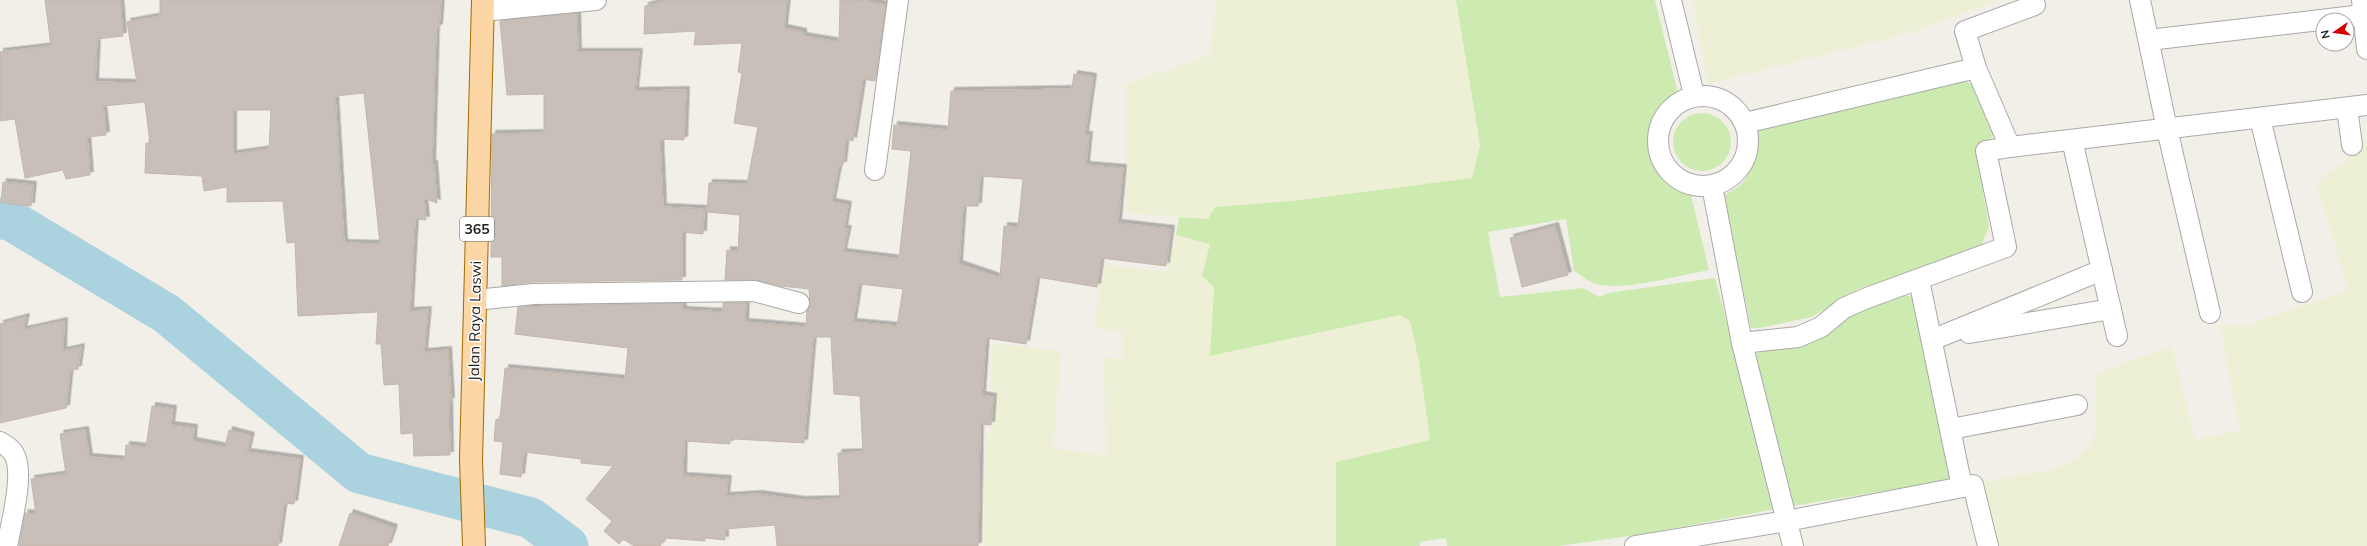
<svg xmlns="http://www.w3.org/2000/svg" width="2367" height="546" viewBox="0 0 2367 546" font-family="Mulish,sans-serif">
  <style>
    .farmland { fill: #eef0d5 }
    .grass { fill: #cdebb0 }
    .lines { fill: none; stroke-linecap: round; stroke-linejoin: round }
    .river { stroke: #aad3df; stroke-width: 41 }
    .building { fill: #c7bfb8; stroke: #c4b6ab; fill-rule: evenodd; filter: url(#shadow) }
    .street-casing { stroke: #a9a9a9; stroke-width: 22 }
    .primary-casing { stroke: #a06b00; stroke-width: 24 }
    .street { stroke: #fff; stroke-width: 20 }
    .primary { stroke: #fcd6a4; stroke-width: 22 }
    .labels { text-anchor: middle; stroke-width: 3; stroke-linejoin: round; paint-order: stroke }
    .shield { fill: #fff; stroke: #646464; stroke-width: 1 }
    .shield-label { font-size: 14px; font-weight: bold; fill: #222 }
    .street-label { font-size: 15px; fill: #222; stroke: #fff }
  </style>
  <defs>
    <filter id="shadow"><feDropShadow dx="3.5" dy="-3.5" stdDeviation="0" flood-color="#0004"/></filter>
  </defs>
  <rect width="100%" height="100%" fill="#f2efe9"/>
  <g class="farmland">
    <polygon points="1216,0 1456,0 1480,145 1472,178 1291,201 1215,207 1209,219 1126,213 1125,84 1210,55"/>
    <polygon points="1693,0 1999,0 1904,35 1708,84"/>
    <polygon points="2367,144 2367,546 1992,546 1978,482 2056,469 2075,460 2090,445 2095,435 2095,374 2172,346 2195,440 2240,430 2220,326 2236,324 2247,327 2258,321 2349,290 2316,184"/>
    <polygon points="1176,235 1210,244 1202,275 1214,288 1213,307 1400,315 1410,321 1419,362 1430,440 1336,462 1336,546 984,546 985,432 992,431 997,391 990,389 993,343 1061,351 1053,448 1106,456 1104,357 1122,359 1124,333 1094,327 1104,264 1168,272"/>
  </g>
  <g class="grass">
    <path d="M1456 0H1655L1678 93V99L1659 110 1650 124 1648 153 1663 177 1674 188 1690 191 1709 270C1681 275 1628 290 1601 285 1591 284 1582 276 1574 271L1566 219 1488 232 1500 297 1583 288 1599 297 1608 293 1715 278 1776 509 1649 533 1560 546H1447L1446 538 1420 542V546H1336V462L1430 440 1419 362 1410 321 1400 315 1210 356 1214 288 1202 275 1210 244 1176 235 1179 217 1208 219 1215 207 1291 201 1472 178 1480 145Z"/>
    <path d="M1944 82H1967L1981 89 1994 134 1978 156V162L1989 227 1982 244 1973 251 1893 280 1860 288 1812 317 1760 328H1751L1724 196C1729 192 1736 189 1740 185 1755 172 1757 147 1759 129Z"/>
    <circle cx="1702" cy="142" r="29"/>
    <polygon points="1904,295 1910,296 1913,300 1951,461 1950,477 1945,481 1792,506 1753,357 1761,351 1795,343 1840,318"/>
  </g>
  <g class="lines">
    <polyline class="river" points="0,218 12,221 167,314 359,473 531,518 568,546"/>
  </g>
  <g class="building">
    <path d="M45 0H120L123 36 97 39 95 82 137 83 127 22 160 16V0H441L439 27 436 29 432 164H434L437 203 424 198 426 220 415 219 410 311 428 310 424 352 448 350 451 401H449L450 455 414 456 413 433 401 434 399 384 384 385 381 344H376L378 312 298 316 295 242 287 243 283 201 227 202V187L204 191 202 176 145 173 146 143 150 144 145 102 103 106 106 135 87 137 90 175 66 179 63 170 25 178 15 119 0 121V52L51 46ZM364 93 380 244 344 243 335 96ZM233 110H271L269 149 233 154Z"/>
    <path d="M669 0H787L784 28 803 32V36L839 42 840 0H860L886 5 875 81 863 79 853 141 846 139 843 165H839L832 202 848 205 844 229H848L843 252 899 259 911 151 892 149 894 125 948 130 951 91 1072 89 1074 74 1093 77 1085 135H1089L1086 165 1123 168 1118 223 1171 229 1166 266 1101 258 1097 287 1037 277 1026 344 986 338 982 395 993 397 991 425 980 424 978 546H777L775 525 725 529V540L705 538V541L666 538 660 546H634L623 539 619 544 604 531 612 521 586 499 613 466 581 463V459L524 452 521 477 500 474 503 442 494 441 496 419 500 420 505 368 625 379 628 348 515 334 518 307 682 303 683 310 723 312V303H746L745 322 806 327 807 311 810 306 809 289 781 286 754 280H725L727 250 738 251 740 215 707 212 709 183 747 184 758 127 734 123 742 73 738 72 742 43 694 45 696 31 644 34 645 6ZM980 176 1023 179 1018 227 1004 226 1000 278 959 264 963 206H978ZM859 284 903 289 897 326 853 322ZM813 337H831L834 394 860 396 863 452 838 453 840 499 802 500 758 494 726 496 728 479 683 476 684 441 730 444V440L735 439 804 443Z"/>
    <polygon points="577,13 578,52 639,52 635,91 686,90 684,140 660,139 663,207 704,209 703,234 682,232 682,280 534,282 502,286 502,257 491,257 492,134 544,133 544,94 507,95 500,21"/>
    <polygon points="3,182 33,185 31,206 1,203"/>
    <polygon points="1555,226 1568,275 1522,287 1510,238"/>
    <polygon points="26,317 23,330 64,321 63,351 81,347 78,369 70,370 66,408 0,423 0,324"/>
    <polygon points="152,406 173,409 171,425 194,428 193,441 225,447 229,430 251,436 247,452 300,459 294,504 284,503 278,546 19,546 25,513 36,514 31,479 66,474 60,434 85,430 89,457 125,460 126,445 146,447"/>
    <polygon points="350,513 394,528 388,546 339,546"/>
  </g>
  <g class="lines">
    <g class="street-casing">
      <g id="street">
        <polyline points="1671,0 1694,95"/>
        <polyline points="2140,0 2167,129 2210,313"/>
        <polyline points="2362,0 2367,49"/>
        <polyline points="483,11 596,0"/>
        <polyline points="2149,40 2363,15"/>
        <polyline points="1976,68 1965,31 2035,5"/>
        <circle cx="1703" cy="141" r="45"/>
        <polyline points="2347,108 2352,145"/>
        <polyline points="2260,118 2302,292"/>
        <polyline points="1745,123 1976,68 2010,147 2367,105"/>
        <polyline points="2072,140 2117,336"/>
        <polyline points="875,170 898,0"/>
        <polyline points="1712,186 1742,343 1793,546"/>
        <polyline points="1919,280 1962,487"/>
        <polyline points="475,300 534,294 754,291 799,303"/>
        <polyline points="1969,333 2111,309"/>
        <polyline points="1932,340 2102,270"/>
        <polyline points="1742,343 1798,337 1821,327 1844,308 1867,298 2006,247 1986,151 2010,147"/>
        <polyline points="1951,429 2077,405"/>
        <path d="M0 442C5 445 11 448 14 454 25 473 11 524 7 546"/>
        <polyline points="1635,546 1787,521 1973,485 1988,546"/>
      </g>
    </g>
    <g class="primary-casing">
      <polyline id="primary" points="474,546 471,459 483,0"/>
    </g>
    <use href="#street" class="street"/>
    <use href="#primary" class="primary"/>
  </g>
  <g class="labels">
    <rect class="shield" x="460" y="217" width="34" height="24" rx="3"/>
    <g class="shield-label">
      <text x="477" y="234">365</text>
    </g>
    <g class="street-label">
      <text transform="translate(475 321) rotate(-89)" y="5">Jalan Raya Laswi</text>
    </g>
  </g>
  <g transform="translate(2335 32) rotate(257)"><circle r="19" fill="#ffffff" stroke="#a7a7a7"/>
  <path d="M0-3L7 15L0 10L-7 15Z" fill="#d40000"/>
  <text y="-6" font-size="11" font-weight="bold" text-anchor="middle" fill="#222222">N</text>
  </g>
</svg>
